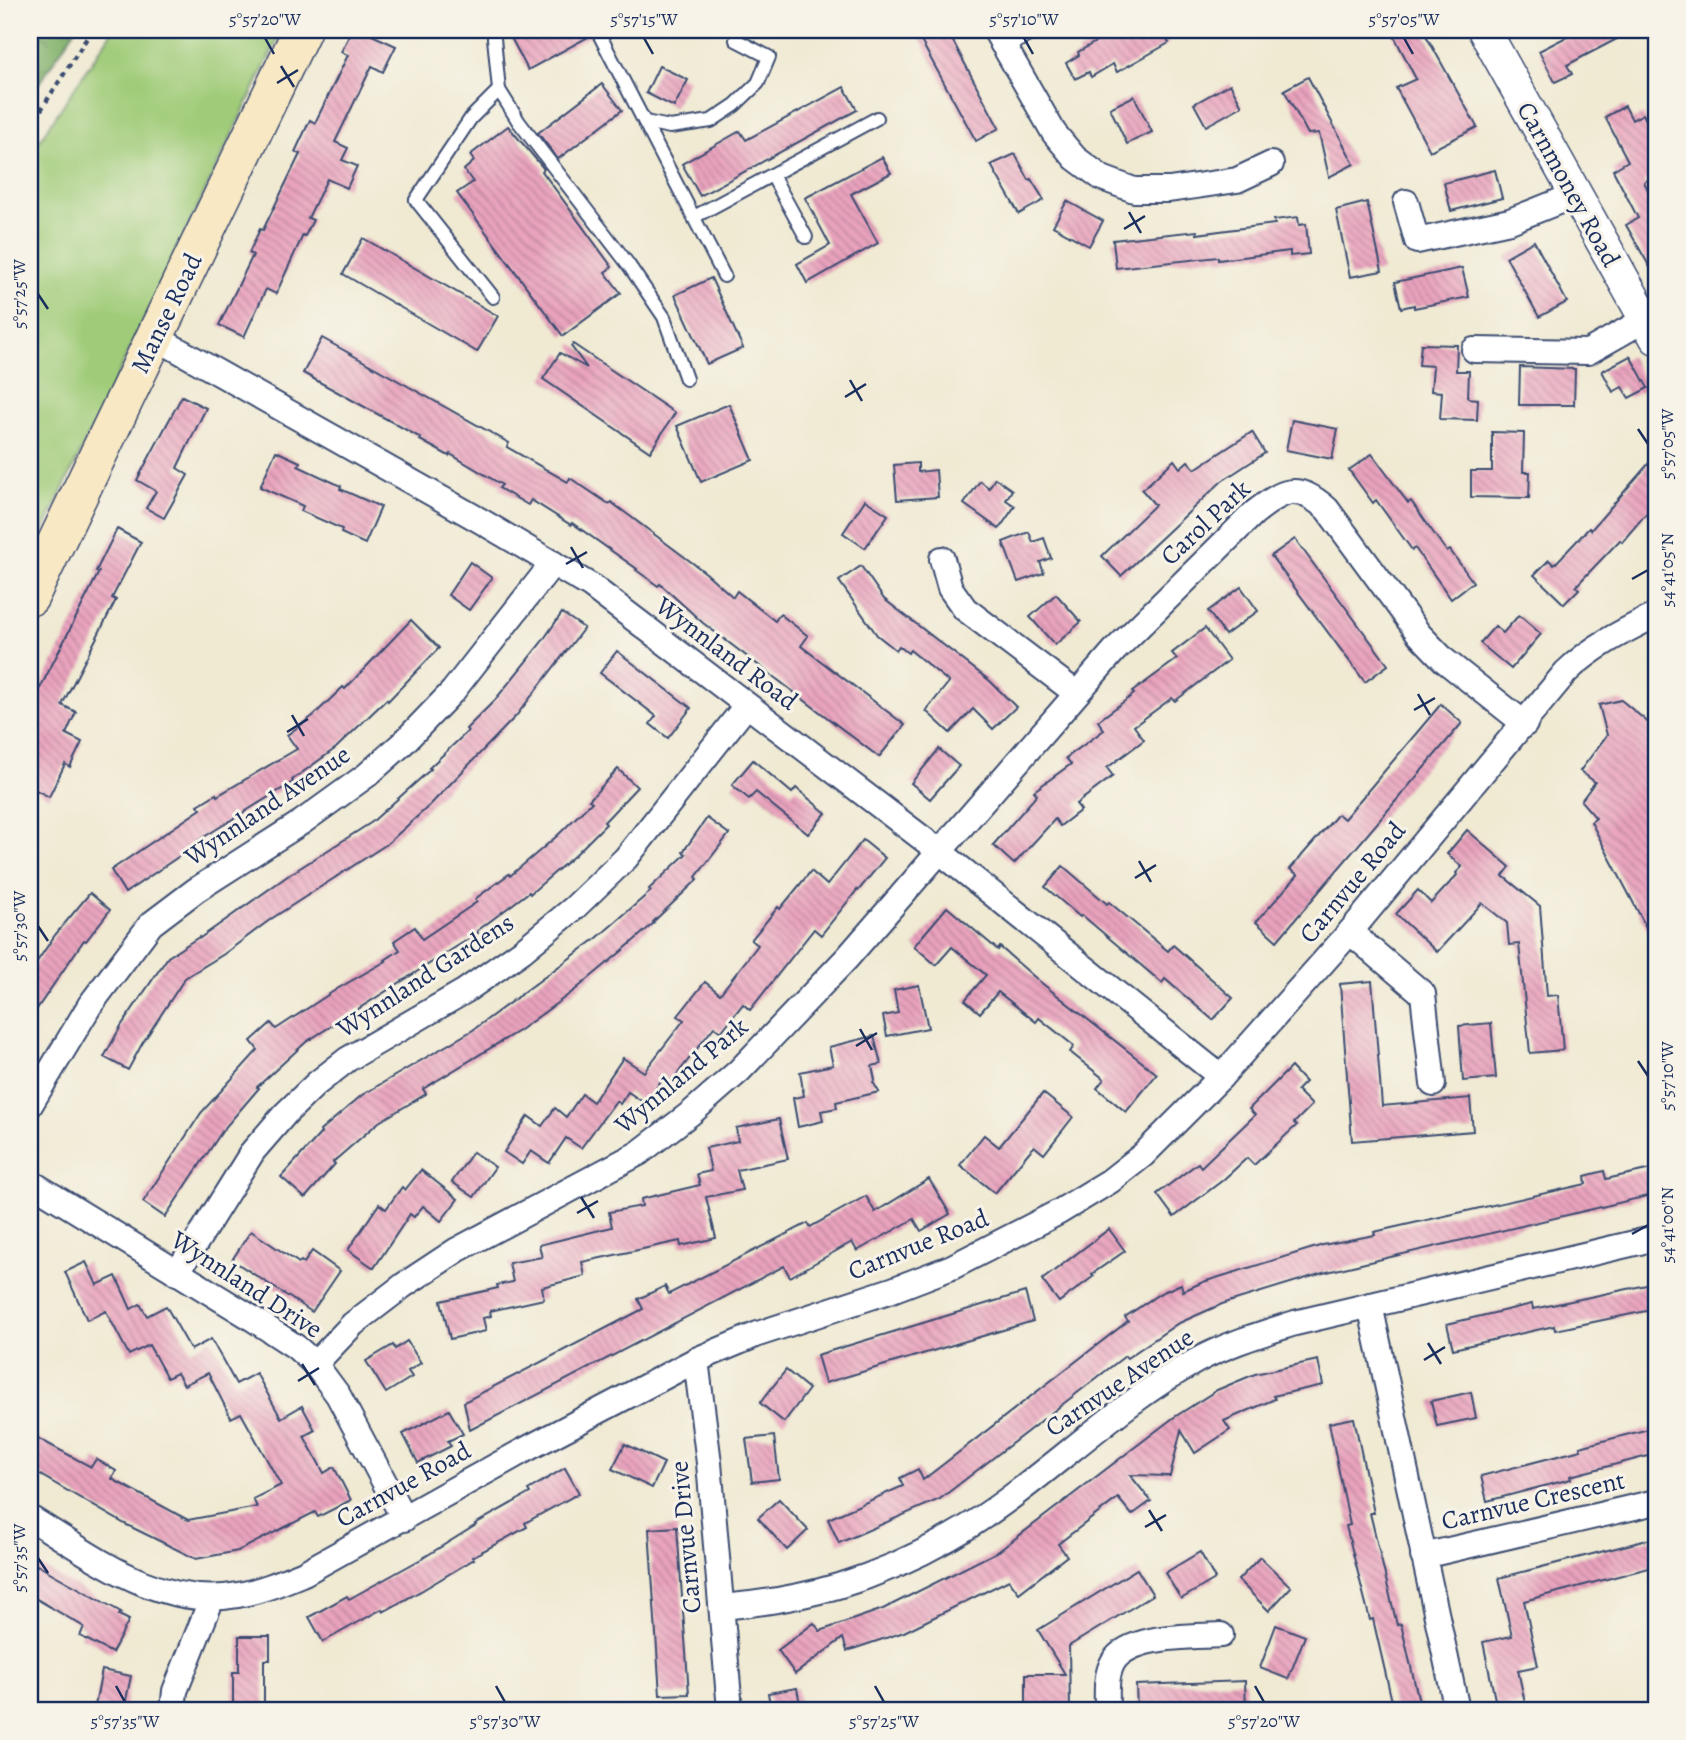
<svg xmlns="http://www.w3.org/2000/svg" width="1686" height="1740" viewBox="0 0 1686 1740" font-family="Alegreya,serif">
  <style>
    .green { fill: #a0cc79; stroke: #5e7e6c; stroke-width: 2 }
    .forest { fill: url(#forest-crowns); stroke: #4e7064; stroke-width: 2 }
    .building { fill: url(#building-back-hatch) }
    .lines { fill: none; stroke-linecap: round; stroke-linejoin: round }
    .service-casing { stroke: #3b4b70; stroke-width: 16 }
    .minor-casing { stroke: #3b4b70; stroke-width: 28 }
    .tertiary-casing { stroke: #3b4b70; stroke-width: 35 }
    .secondary-casing { stroke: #3b4b70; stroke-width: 40 }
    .path { stroke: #3b4b70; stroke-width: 4.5; stroke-dasharray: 5 5; stroke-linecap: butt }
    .service { stroke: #fff; stroke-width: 12 }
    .minor { stroke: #fff; stroke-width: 24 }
    .tertiary { stroke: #fff; stroke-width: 32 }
    .secondary { stroke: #f8e8c3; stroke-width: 37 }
    .ticks { fill: none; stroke: #1b2f5e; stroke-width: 2.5 }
    .labels { text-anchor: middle; stroke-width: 6; stroke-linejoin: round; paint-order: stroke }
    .street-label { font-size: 26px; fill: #1b2f5e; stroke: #f7f3e8 }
    .neatline { fill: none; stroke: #1b2f5e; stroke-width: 2.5 }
    .ticks-label { font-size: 18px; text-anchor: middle; fill: #1b2f5e }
  </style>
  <defs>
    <pattern id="forest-crowns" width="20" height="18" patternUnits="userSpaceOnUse" patternTransform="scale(1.75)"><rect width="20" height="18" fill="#80b069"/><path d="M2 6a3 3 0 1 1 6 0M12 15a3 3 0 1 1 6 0" fill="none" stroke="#68905a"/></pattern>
    <pattern id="building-back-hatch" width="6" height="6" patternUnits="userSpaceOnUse" patternTransform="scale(1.75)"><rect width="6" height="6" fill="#eaa3bd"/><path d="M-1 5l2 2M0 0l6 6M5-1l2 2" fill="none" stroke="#bd859d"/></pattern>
  </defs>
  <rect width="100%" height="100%" fill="#f7f3e8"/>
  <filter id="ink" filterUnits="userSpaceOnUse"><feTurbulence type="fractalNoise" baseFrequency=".0143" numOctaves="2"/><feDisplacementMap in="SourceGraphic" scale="14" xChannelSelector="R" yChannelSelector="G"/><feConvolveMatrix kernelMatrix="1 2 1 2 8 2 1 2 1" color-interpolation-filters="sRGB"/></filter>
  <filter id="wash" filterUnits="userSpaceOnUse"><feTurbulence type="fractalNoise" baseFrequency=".00686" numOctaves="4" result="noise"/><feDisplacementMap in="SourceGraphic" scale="28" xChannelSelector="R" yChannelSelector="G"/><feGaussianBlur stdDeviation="1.57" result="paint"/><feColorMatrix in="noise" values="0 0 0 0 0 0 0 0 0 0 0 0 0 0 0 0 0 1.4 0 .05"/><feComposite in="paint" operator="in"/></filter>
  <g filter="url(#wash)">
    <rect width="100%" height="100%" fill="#f0ead3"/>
    <polygon class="green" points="113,30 282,30 30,558 30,155"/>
    <polygon class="forest" points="30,30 75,30 30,96"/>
    <g id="blocks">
      <g class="building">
        <polygon points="352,30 361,30 396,46 383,72 372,66 335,142 348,148 342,160 357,166 347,188 327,179 308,218 313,220 305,236 303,235 276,294 266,289 244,337 219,325 253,255 249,253 260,229 263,230 300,154 295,152 310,120 315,123 348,55 341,52"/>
        <polygon points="507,30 588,30 590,36 528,70"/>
        <polygon points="915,30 947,30 999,128 976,141"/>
        <polygon points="1117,30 1161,30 1169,43 1117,72 1113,64 1091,77 1089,72 1075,79 1066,63 1079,55 1078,52"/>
        <polygon points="1391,30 1423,30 1477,127 1430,151 1396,88 1416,79"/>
        <polygon points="1580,30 1634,30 1567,65 1572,74 1555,82 1539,51"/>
        <polygon points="659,66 688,80 674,107 646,93"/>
        <polygon points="1308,77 1354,164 1329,177 1319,133 1308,134 1284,90"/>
        <polygon points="602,84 622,110 558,159 538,133"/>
        <polygon points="1230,84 1242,106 1206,126 1194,104"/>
        <polygon points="844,87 857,110 700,196 682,164 740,131 746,140"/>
        <polygon points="1134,96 1152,132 1127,144 1110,108"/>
        <polygon points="1625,106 1632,120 1643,114 1656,140 1656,175 1644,182 1656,204 1656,278 1626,225 1638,218 1613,170 1628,161 1605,117"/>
        <polygon points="508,126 544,169 542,171 612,267 605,272 621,293 563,336 457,193 473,182 464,170 474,161 470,155"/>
        <polygon points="1015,154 1029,180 1031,179 1044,200 1019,214 991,165"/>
        <polygon points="882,157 891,173 851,194 878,243 807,283 797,264 830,245 805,198"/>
        <polygon points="1495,170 1502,198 1451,211 1444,183"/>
        <polygon points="1067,201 1103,221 1089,246 1053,226"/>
        <polygon points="1367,202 1382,271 1350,277 1336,210"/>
        <polygon points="1298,217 1299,225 1306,224 1309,254 1290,256 1290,251 1218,260 1218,257 1116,268 1113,240 1197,231 1197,234 1235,229 1275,224 1274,220"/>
        <polygon points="363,238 498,316 477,352 343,274"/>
        <polygon points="1534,241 1567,302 1539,317 1506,257"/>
        <polygon points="1462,268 1469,297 1414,308 1414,305 1401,308 1395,282"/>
        <polygon points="711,278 743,348 707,364 675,295"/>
        <polygon points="322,338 509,443 507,447 568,482 570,478 609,504 611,502 706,573 733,597 737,591 775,621 780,614 808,636 801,646 905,725 879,757 703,623 660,584 658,586 636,570 637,569 572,523 571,525 531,500 528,505 499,488 502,485 450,454 449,456 420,440 421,438 303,373"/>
        <polygon points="573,344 675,413 650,452 543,379 560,353 587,368 571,346"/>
        <polygon points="1421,344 1457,345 1456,371 1469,371 1468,398 1478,399 1477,420 1440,419 1442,392 1431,391 1433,366 1419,365"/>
        <polygon points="1630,356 1648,388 1629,398 1622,387 1613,392 1602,371"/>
        <polygon points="1520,367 1575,369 1574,405 1519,405"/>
        <polygon points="182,396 206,408 177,468 188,475 164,518 146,508 156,491 137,480"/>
        <polygon points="729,404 753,460 701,482 677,426"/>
        <polygon points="1292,420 1338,429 1332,459 1286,450"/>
        <polygon points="1252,432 1265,453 1222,481 1121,576 1102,556 1155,505 1142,490 1174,460 1180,468 1188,461 1195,469"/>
        <polygon points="1492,432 1524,433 1523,472 1530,472 1529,498 1471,497 1471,471 1492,471"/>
        <polygon points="276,451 300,462 298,466 341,486 340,489 381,507 365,544 341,533 342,529 301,511 303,506 260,487"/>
        <polygon points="1372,454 1408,503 1411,501 1447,552 1450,550 1473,582 1451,599 1415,548 1412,550 1376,500 1373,503 1349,470"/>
        <polygon points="1656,455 1656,502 1622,542 1620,540 1576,586 1579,589 1564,604 1534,575 1549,560 1554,565 1589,528 1591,530"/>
        <polygon points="918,463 918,472 936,470 938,497 897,500 894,465"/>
        <polygon points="995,478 1012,490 1006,500 1015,506 999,529 964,504 980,481 989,488"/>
        <polygon points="865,500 888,515 865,548 843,533"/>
        <polygon points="117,529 141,542 112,598 116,600 62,705 76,712 66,734 82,742 70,767 65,764 49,797 30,787 30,708 99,572 96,571"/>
        <polygon points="1029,532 1033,542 1044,538 1051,558 1040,562 1044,573 1018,582 1003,542"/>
        <polygon points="1295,539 1388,665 1365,682 1271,556"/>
        <polygon points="470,562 492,578 469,610 448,595"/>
        <polygon points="861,566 884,599 990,681 1016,707 993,729 973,709 950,733 926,711 949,682 910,650 908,653 899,646 896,650 877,635 839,581"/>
        <polygon points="1241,587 1258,611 1225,635 1208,611"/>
        <polygon points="1056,594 1081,622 1055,645 1030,617"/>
        <polygon points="562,613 584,628 516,716 430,805 387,844 271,919 224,954 185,978 142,1044 128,1070 104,1057 121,1026 168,957 199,937 200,938 289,875 372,822 431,769 429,768 468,731 466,729 495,700 541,643"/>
        <polygon points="1519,615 1541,634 1511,669 1480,643 1495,626 1503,633"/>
        <polygon points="411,620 439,648 388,701 387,699 336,748 292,780 293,782 199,840 200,842 125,893 111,870 201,809 198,805 216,794 217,796 297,749 287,735 313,716 343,687 345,689"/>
        <polygon points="1205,628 1229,660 1175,701 1172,698 1134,726 1144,740 1107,768 1113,776 1076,804 1081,810 1060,826 1055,819 1014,864 993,845 1037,795 1034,791 1071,764 1066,758 1104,730 1098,721 1134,694 1132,692 1177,659 1172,653"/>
        <polygon points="617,651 691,708 668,738 650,724 656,716 600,673"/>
        <polygon points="1621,700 1656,729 1656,946 1591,822 1596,818 1581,801 1595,782 1580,771 1607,735 1599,705"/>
        <polygon points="1441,704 1462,723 1277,941 1256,922 1298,875 1290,869 1338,814 1344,819"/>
        <polygon points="939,749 959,766 930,799 911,783"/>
        <polygon points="753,760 792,793 796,788 826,813 808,834 756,792 749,799 732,785"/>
        <polygon points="618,769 637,787 604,822 606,824 575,855 530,894 529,892 477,931 478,933 306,1042 257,1087 259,1088 223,1130 165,1217 143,1202 201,1113 258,1050 251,1041 271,1023 276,1029 337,989 386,961 385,960 400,950 394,941 415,927 422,939 477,902 475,899 509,874 510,876 557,836 592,802 589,800"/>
        <polygon points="707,818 729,834 696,877 698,879 653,922 654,923 622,951 575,990 520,1030 423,1089 426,1094 379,1122 333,1162 335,1164 305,1198 281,1177 321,1133 320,1131 362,1095 473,1030 597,938 651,891 649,889 686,854 683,852"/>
        <polygon points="1467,830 1510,867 1503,876 1540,906 1547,996 1558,995 1563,1050 1530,1053 1519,944 1509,945 1507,923 1482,903 1437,952 1396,914 1418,890 1431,903 1457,875 1456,873 1462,867 1447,854"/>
        <polygon points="863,840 885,858 858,891 857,890 821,935 814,929 750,1010 743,1004 721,1032 714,1027 671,1082 664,1076 646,1104 628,1092 620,1104 616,1101 581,1148 566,1138 549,1163 531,1151 522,1164 504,1152 528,1116 542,1126 555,1108 566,1117 582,1094 593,1102 623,1058 644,1072 684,1020 678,1016 705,982 720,994 758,945 751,940 778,907 780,909 811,871 827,885"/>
        <polygon points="1063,866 1107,904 1109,902 1168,951 1173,945 1233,998 1213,1020 1165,979 1162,983 1082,915 1080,917 1045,887"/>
        <polygon points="90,893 110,910 86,941 84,940 30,1019 30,972 55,935"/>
        <polygon points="947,907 998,950 1000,947 1039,981 1157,1074 1126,1112 1097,1088 1104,1079 1070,1052 1074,1046 1039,1018 1036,1022 998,992 980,1013 965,1000 986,975 952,947 936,965 914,946"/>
        <polygon points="1372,981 1382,1106 1470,1098 1473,1131 1352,1141 1340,984"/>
        <polygon points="919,985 928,1028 887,1036 883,1016 898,1013 894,990"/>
        <polygon points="1491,1023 1496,1078 1463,1081 1459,1026"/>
        <polygon points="874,1036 881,1064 872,1066 875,1080 873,1082 879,1092 836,1102 837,1108 821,1111 823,1121 798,1127 793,1098 804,1096 800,1072 833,1065 829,1047"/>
        <polygon points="1291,1067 1305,1082 1297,1090 1312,1105 1294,1123 1297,1125 1254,1165 1247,1158 1223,1180 1174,1217 1157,1194 1198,1163 1201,1167 1255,1115 1249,1109"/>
        <polygon points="1043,1093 1073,1117 1044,1154 1034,1146 995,1193 960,1165 984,1135 999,1147"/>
        <polygon points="779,1119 788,1159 737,1170 742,1190 706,1197 716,1238 681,1246 680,1241 582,1262 585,1276 542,1287 544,1299 490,1311 491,1316 483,1318 486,1331 450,1339 441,1301 498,1288 497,1285 513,1282 509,1263 542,1257 539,1245 612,1227 609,1212 642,1206 641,1199 700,1185 697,1174 711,1171 706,1148 738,1141 736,1128"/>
        <polygon points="473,1152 495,1167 474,1197 452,1182"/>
        <polygon points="1656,1168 1656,1194 1323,1273 1222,1304 1177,1324 1127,1358 1125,1356 940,1499 839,1543 828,1519 903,1486 900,1478 918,1469 923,1480 1128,1321 1125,1317 1159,1294 1181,1284 1183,1291 1203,1282 1323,1245 1375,1235 1374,1232 1586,1184 1585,1176 1604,1171 1606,1179"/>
        <polygon points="421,1170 458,1199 441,1221 423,1206 414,1217 410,1214 374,1268 348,1250 379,1204 386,1209 402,1187 405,1190"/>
        <polygon points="929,1179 950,1214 921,1231 914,1219 857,1251 852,1242 790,1277 784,1266 470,1430 464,1402 643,1309 638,1299 665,1286 669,1294 808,1223 810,1227 866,1196 875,1212"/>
        <polygon points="1109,1229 1125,1251 1092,1274 1094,1276 1059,1302 1042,1280"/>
        <polygon points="251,1231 299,1263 301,1261 304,1263 312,1251 340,1271 312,1312 232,1260"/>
        <polygon points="86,1262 97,1285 116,1276 131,1309 140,1304 147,1316 166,1306 191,1350 211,1339 236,1384 256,1373 281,1418 302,1406 315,1430 304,1436 324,1473 334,1467 351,1500 318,1517 315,1512 238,1551 196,1559 125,1524 30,1469 30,1434 91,1467 96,1459 116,1471 112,1479 188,1520 257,1507 253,1499 281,1485 241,1413 231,1418 208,1373 184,1385 177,1373 167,1378 149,1345 129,1355 106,1311 87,1320 65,1272"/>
        <polygon points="1656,1283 1656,1309 1555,1330 1554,1326 1453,1349 1447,1324 1532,1304 1533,1309"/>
        <polygon points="1025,1292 1033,1321 825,1383 817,1355"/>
        <polygon points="407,1341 421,1363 408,1371 412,1377 386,1393 366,1361 393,1345 395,1349"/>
        <polygon points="1318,1360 1323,1385 1273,1396 1275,1399 1224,1421 1230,1430 1195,1453 1181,1430 1170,1476 1130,1475 1151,1501 1132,1515 1118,1498 1058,1544 1067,1556 1019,1593 1009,1580 904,1632 847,1651 843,1638 795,1674 778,1650 814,1623 820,1631 883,1609 999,1551 1173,1418 1217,1390 1255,1374"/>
        <polygon points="786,1370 809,1389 784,1422 760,1403"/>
        <polygon points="1471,1392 1476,1418 1437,1426 1431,1401"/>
        <polygon points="449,1410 463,1434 448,1441 451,1446 418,1463 403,1434"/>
        <polygon points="1354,1418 1374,1513 1370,1513 1397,1625 1401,1624 1421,1710 1394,1710 1373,1619 1370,1620 1346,1526 1350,1525 1329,1423"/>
        <polygon points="1656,1427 1656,1454 1570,1476 1571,1479 1487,1501 1481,1476 1581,1450 1580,1447"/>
        <polygon points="774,1436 779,1479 752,1482 746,1439"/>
        <polygon points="625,1444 664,1463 652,1488 612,1469"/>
        <polygon points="565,1468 579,1493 525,1523 527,1527 472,1557 474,1559 421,1591 383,1612 382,1609 323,1642 309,1617 347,1596 349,1599 423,1558 476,1525 475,1524 530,1493 528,1490"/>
        <polygon points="779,1499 808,1530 787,1550 758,1518"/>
        <polygon points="677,1527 689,1694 660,1695 649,1529"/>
        <polygon points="1651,1539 1656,1566 1524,1601 1538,1666 1518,1670 1525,1703 1497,1709 1483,1642 1512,1636 1499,1578"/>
        <polygon points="1200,1552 1215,1579 1181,1599 1165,1573"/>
        <polygon points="1260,1557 1291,1587 1269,1611 1238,1580"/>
        <polygon points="37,1565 121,1612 119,1615 129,1620 112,1653 80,1636 84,1627 30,1595 30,1577"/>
        <polygon points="1137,1569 1153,1595 1069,1646 1070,1710 1026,1710 1026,1674 1065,1674 1038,1630"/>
        <polygon points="1276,1625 1305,1636 1288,1679 1260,1668"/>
        <polygon points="239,1636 270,1636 270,1660 264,1660 264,1710 233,1710 233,1672 239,1672"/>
        <polygon points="102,1670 131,1676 124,1710 95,1706"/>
        <polygon points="1245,1681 1246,1710 1137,1710 1136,1685"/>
        <polygon points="797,1688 801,1710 771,1710 768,1693"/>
      </g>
    </g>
  </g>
  <g filter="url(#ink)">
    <use href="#blocks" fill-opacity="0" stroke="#3b4b70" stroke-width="2"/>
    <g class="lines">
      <g class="service-casing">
        <g id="service">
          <polyline points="495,30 494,38 499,90 519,122 628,264 664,317 686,379"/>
          <polyline points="597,30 724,276"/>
          <polyline points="645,122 670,127 711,121 735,105 758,83 769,57 736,40"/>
          <polyline points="772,175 806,237"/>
          <polyline points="694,217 877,118"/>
          <polyline points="493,297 416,200 471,118 499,90"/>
        </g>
      </g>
      <g class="minor-casing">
        <g id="minor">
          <polyline points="995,30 1054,133 1075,158 1102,178 1134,190 1169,190 1237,180 1271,164"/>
          <polyline points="1002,43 1025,30"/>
          <polyline points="1406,202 1417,241 1510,221 1575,195"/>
          <polyline points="155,337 481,521 591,586 939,851 1221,1077"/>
          <polyline points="1474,350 1588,352 1646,319"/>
          <polyline points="942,559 950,588 965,609 1076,693"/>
          <polyline points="1350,932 1423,994 1433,1084"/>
          <polyline points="30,1105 90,1005 151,924 196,890 302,822 367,775 403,743 453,691 553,563"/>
          <polyline points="30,1182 247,1315 296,1347 315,1364 338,1395 404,1519"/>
          <polyline points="177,1273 253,1151 285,1114 316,1084 348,1059 465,991 522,951 574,908 626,858 746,706"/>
          <polyline points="1370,1305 1457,1710"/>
          <polyline points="696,1360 709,1463 730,1710"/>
          <path d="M315 1364 353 1324 404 1285 457 1250 639 1153 691 1113 739 1071 847 958 1114 651 1254 513C1284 490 1296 482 1327 509L1419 634 1444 660 1525 724"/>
          <path d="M30 1518C93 1556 159 1610 238 1595 261 1591 282 1582 304 1573L521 1452 696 1360 758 1334 892 1290 952 1267 1059 1212 1110 1181 1143 1155 1221 1077 1350 932 1566 672C1593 646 1624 631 1656 615"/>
          <polyline points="1423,1556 1656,1502"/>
          <path d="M722 1607C806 1600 875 1580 949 1538 1036 1489 1107 1410 1196 1361 1227 1344 1261 1334 1295 1323L1656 1238"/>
          <polyline points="173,1710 175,1691 212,1598"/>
          <path d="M1107 1710C1107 1695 1105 1676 1113 1662 1130 1634 1192 1637 1221 1635"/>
        </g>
      </g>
      <g class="tertiary-casing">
        <polyline id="tertiary" points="1484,30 1656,338"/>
      </g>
      <g class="secondary-casing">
        <polyline id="secondary" points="30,597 302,30"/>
      </g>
      <polyline class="path" points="30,127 92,30"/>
      <use href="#service" class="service"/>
      <use href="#minor" class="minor"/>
      <use href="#tertiary" class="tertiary"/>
      <use href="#secondary" class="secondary"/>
    </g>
  </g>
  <path class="ticks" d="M265 38 274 54M644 38 653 54M1024 38 1033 54M1404 38 1413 54M281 66 294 87M277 83 298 70M1129 212 1141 233M1124 229 1145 216M38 294 48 309M850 380 862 401M845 397 866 384M1638 429 1648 444M571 547 583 568M566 564 587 552M1632 579 1648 570M1418 694 1430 715M1414 710 1435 698M292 715 304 736M287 732 308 719M1139 861 1151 882M1135 878 1156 865M38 926 48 941M860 1029 872 1050M856 1046 877 1033M1638 1061 1648 1076M581 1197 594 1218M577 1213 598 1201M1632 1234 1648 1225M1428 1343 1441 1364M1424 1360 1445 1347M302 1364 315 1385M298 1381 319 1368M1149 1510 1162 1531M1145 1527 1166 1515M38 1558 48 1573M116 1686 125 1702M496 1686 505 1702M875 1686 884 1702M1255 1686 1264 1702"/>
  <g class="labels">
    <g class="street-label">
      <text transform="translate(1569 184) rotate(61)" y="9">Carnmoney Road</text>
      <text transform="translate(166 313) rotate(-64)" y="9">Manse Road</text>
      <text transform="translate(1205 522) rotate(-43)" y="9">Carol Park</text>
      <text transform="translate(727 653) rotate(37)" y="9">Wynnland Road</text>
      <text transform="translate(267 805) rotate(-34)" y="9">Wynnland Avenue</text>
      <text transform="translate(1352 882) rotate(-50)" y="9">Carnvue Road</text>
      <text transform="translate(425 975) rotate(-33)" y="9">Wynnland Gardens</text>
      <text transform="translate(681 1075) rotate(-40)" y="9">Wynnland Park</text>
      <text transform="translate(918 1244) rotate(-22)" y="9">Carnvue Road</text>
      <text transform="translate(247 1284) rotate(33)" y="9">Wynnland Drive</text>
      <text transform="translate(1119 1382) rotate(-34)" y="9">Carnvue Avenue</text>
      <text transform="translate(403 1484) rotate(-29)" y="9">Carnvue Road</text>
      <text transform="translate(1533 1500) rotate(-13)" y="9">Carnvue Crescent</text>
      <text transform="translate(685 1537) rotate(-95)" y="9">Carnvue Drive</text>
    </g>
  </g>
  <rect width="1686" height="1740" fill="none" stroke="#f7f3e8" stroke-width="77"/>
  <rect x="38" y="38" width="1610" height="1664" class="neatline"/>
  <g class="ticks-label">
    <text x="265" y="25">5°57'20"W</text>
    <text x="644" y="25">5°57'15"W</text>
    <text x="1024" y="25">5°57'10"W</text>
    <text x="1404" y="25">5°57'05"W</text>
    <text transform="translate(19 294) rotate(-90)" y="6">5°57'25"W</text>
    <text transform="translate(1667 444) rotate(-90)" y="6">5°57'05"W</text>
    <text transform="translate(1667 570) rotate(-90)" y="6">54°41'05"N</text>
    <text transform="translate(19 926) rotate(-90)" y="6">5°57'30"W</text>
    <text transform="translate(1667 1076) rotate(-90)" y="6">5°57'10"W</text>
    <text transform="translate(1667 1225) rotate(-90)" y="6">54°41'00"N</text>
    <text transform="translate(19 1558) rotate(-90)" y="6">5°57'35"W</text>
    <text x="125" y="1727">5°57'35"W</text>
    <text x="505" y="1727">5°57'30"W</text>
    <text x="884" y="1727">5°57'25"W</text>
    <text x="1264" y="1727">5°57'20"W</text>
  </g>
</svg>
